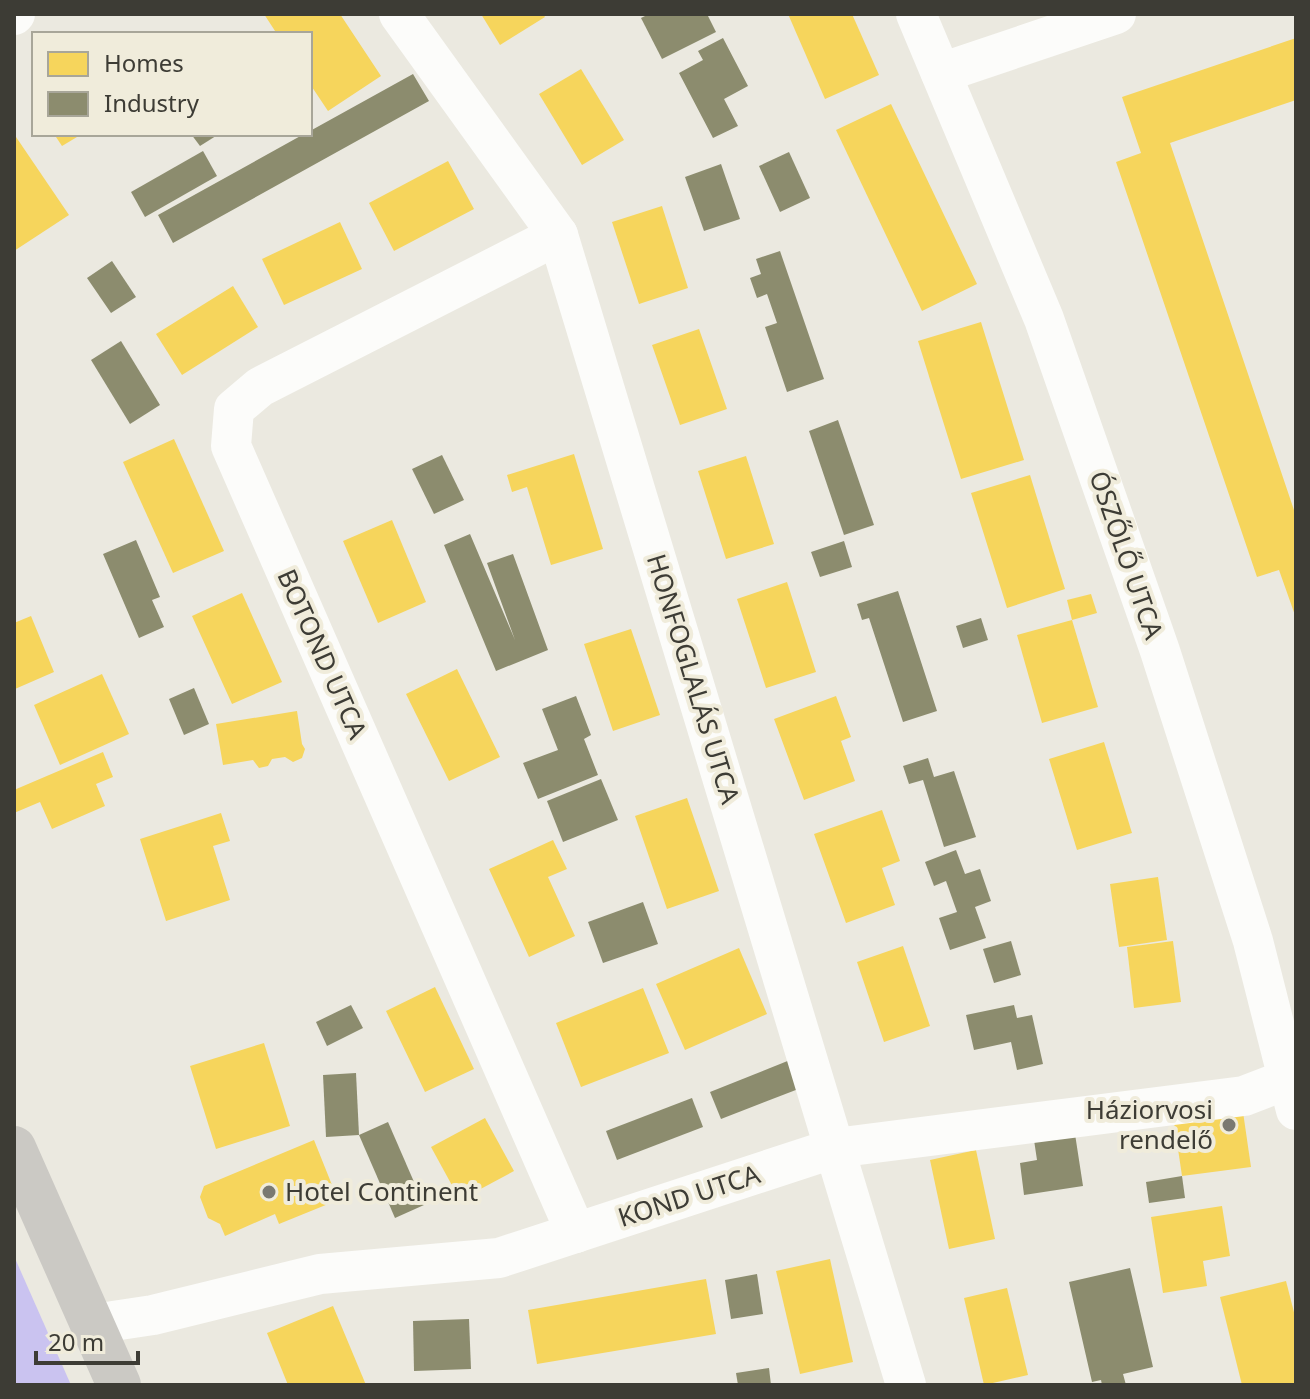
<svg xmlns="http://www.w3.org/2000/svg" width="1310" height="1399" viewBox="0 0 1310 1399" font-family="'Noto Sans',sans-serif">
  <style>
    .forest { fill: #cac3f0 }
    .homes { fill: #f6d55c }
    .industry { fill: #8c8c6e }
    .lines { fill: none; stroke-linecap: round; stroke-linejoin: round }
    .minor { stroke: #fcfcfa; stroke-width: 40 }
    .secondary { stroke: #cbc9c4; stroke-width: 44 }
    .poi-dot { fill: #7a7971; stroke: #f0ecdb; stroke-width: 3 }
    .labels { text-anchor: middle; stroke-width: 8; stroke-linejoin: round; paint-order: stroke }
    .street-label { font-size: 26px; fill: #3d3c35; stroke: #f0ecdb }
    .poi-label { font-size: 26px; fill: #3d3c35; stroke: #f0ecdb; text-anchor: end }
  </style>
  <rect width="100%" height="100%" fill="#ebe9e0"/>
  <polygon class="forest" points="14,1256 71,1385 14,1385"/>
  <g class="homes">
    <polygon points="264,14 340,14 381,76 328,111 310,84 310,34 277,34"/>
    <polygon points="481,14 543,14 545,17 500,45"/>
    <polygon points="788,14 852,14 879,75 825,99"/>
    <polygon points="1296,38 1296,100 1170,143 1296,516 1296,618 1279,570 1257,577 1116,162 1141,153 1122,97"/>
    <polygon points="581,69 624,140 582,165 539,94"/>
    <polygon points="891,104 977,284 922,311 836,130"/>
    <polygon points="14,134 69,215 14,251"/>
    <polygon points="54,134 82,134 62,146"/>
    <polygon points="448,161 474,209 394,251 369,203"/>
    <polygon points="662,206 688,288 639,304 612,222"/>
    <polygon points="340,222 362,269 284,305 262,259"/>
    <polygon points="233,286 258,327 182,375 156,334"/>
    <polygon points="981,322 1024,460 961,479 918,341"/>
    <polygon points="699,329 727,409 680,425 652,345"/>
    <polygon points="174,439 224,551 173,573 123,462"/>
    <polygon points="574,454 603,549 551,565 527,487 512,492 507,475"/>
    <polygon points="746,456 774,544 726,559 698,471"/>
    <polygon points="1030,475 1065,589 1007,608 971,493"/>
    <polygon points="392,520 426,602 378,623 343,541"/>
    <polygon points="787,582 816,672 766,688 737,599"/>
    <polygon points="242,593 282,682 232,704 192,616"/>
    <polygon points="1091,594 1097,613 1072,620 1067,600"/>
    <polygon points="31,616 54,672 15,689 14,623"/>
    <polygon points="1072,620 1098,707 1042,723 1017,635"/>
    <polygon points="631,629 660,715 613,731 584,644"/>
    <polygon points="457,669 500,757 449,781 406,694"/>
    <polygon points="102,674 129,734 60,765 34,705"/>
    <polygon points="836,696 851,737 841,741 855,781 804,800 774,719"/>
    <polygon points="297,711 302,744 305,749 302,758 293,762 285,757 272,759 268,766 259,768 253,760 223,765 216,724"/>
    <polygon points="1104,742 1132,833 1077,850 1049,759"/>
    <polygon points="103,752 113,777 96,784 105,806 52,829 40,802 14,813 14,790"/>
    <polygon points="687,798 719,891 667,909 635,816"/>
    <polygon points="882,810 900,861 882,868 895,905 846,923 814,834"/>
    <polygon points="221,813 230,841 213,846 230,900 166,921 140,839"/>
    <polygon points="553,840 567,869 548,877 575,936 529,957 489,869"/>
    <polygon points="1158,877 1167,940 1119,947 1110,884"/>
    <polygon points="1173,941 1181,1002 1134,1008 1127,947"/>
    <polygon points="903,946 930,1026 884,1042 857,962"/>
    <polygon points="739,948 767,1014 685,1050 656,984"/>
    <polygon points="435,987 474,1069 425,1092 386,1011"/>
    <polygon points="643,988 669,1053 581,1087 556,1023"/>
    <polygon points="264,1043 290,1126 216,1149 190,1066"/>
    <polygon points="1243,1112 1251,1167 1182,1176 1174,1122"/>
    <polygon points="485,1118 514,1171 460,1200 431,1147"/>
    <polygon points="314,1140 338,1200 279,1224 275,1214 225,1236 220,1224 208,1218 200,1197 204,1186"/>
    <polygon points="976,1150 995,1239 949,1249 930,1160"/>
    <polygon points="1222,1206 1230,1256 1203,1261 1207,1286 1163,1293 1151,1217"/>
    <polygon points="830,1259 853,1362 800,1374 776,1271"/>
    <polygon points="706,1279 716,1334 537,1364 528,1310"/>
    <polygon points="1286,1281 1296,1320 1296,1385 1242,1385 1220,1297"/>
    <polygon points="1007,1288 1028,1375 984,1385 964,1298"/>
    <polygon points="333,1306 366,1385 288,1385 267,1333"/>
  </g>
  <g class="industry">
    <polygon points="649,14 707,14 716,32 662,59 641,18"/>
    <polygon points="723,38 748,86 724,99 738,126 713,138 679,73 703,60 698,51"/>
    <polygon points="413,74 429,101 173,243 158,215 304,134 310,134 310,131"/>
    <polygon points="191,134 219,134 200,146"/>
    <polygon points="203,151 217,176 145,217 131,192"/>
    <polygon points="789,152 810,198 780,212 759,166"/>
    <polygon points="721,164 740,219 704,231 685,177"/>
    <polygon points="780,251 824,379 787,392 765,327 777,323 767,294 757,298 750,278 761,274 756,259"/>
    <polygon points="112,261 136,297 111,313 87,278"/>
    <polygon points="121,341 160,405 130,424 91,360"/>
    <polygon points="838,420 874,525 844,535 809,431"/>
    <polygon points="442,455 464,500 434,514 412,469"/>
    <polygon points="470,534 515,640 487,563 513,554 548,650 496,671 444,545"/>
    <polygon points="136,540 160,597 152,600 164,627 139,638 103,554"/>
    <polygon points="844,541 852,567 820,577 811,552"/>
    <polygon points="898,591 937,711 903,722 869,618 862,620 857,604"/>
    <polygon points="981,618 988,640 963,648 956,626"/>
    <polygon points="194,688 209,724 184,735 169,699"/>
    <polygon points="576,696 591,735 584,739 598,775 538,799 523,763 558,750 542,709"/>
    <polygon points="928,758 934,777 954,771 976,837 944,847 923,780 909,784 903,766"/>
    <polygon points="601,779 618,820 563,842 547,801"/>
    <polygon points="956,850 965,874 980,869 991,901 975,907 986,938 950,950 939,918 957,912 946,881 934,886 925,862"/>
    <polygon points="643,902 658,944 603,963 588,922"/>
    <polygon points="1011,941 1021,975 994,983 983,949"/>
    <polygon points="351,1005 363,1028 327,1046 316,1022"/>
    <polygon points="1014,1005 1017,1018 1032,1015 1043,1064 1017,1070 1011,1042 974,1050 966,1015"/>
    <polygon points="790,1060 801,1088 721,1119 710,1092"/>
    <polygon points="356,1073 359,1135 326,1137 323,1075"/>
    <polygon points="692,1098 703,1127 617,1160 606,1131"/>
    <polygon points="388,1122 424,1205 395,1218 359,1135"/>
    <polygon points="1075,1134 1083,1186 1024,1195 1020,1163 1037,1160 1034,1140"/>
    <polygon points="1182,1176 1185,1198 1149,1203 1146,1182"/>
    <polygon points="1130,1268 1153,1367 1123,1374 1126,1385 1102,1385 1101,1380 1092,1382 1069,1282"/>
    <polygon points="757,1274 763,1314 731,1319 725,1280"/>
    <polygon points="469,1319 471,1369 414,1371 413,1321"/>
    <polygon points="769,1368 771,1385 738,1385 736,1373"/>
  </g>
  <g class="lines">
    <g class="minor">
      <polyline points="399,14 558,235 906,1385"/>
      <polyline points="916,14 1044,319 1160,651 1253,941 1296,1110"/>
      <polyline points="14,15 15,14"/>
      <polyline points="941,73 1116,14"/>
      <polyline points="558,235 260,387 234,409 231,446 576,1233"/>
      <polyline points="93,1324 153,1315 320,1274 499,1258 835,1148 1244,1096 1296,1076"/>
    </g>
    <polyline class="secondary" points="14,1148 119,1385"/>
  </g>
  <g class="poi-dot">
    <circle cx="1229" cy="1125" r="8"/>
    <circle cx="269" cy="1192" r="8"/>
  </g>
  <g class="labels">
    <g class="street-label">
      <text transform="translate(1126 555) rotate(71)" y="9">ÓSZŐLŐ UTCA</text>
      <text transform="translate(322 654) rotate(66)" y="9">BOTOND UTCA</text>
      <text transform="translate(693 679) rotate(73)" y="9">HONFOGLALÁS UTCA</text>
      <text transform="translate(689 1196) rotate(-18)" y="9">KOND UTCA</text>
    </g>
    <g class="poi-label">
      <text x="1213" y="1119">Háziorvosi<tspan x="1213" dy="30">rendelő</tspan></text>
      <text x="285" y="1201" text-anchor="start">Hotel Continent</text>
    </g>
  </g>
  <rect width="1310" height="1399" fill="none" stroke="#3d3c35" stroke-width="32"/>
  <rect x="32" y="32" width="280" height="104" fill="#f0ecdb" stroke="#a8a699" stroke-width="2"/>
  <rect x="48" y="52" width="40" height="24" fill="#f6d55c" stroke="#a8a699" stroke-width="2"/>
  <text x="104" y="72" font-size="24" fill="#3d3c35">Homes</text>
  <rect x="48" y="92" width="40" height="24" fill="#8c8c6e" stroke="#a8a699" stroke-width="2"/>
  <text x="104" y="112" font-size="24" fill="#3d3c35">Industry</text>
  <path d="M36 1351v12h102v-12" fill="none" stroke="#3d3c35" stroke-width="4"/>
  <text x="48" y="1351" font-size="24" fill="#3d3c35" stroke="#f0ecdb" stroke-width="6" paint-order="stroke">20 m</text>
</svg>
